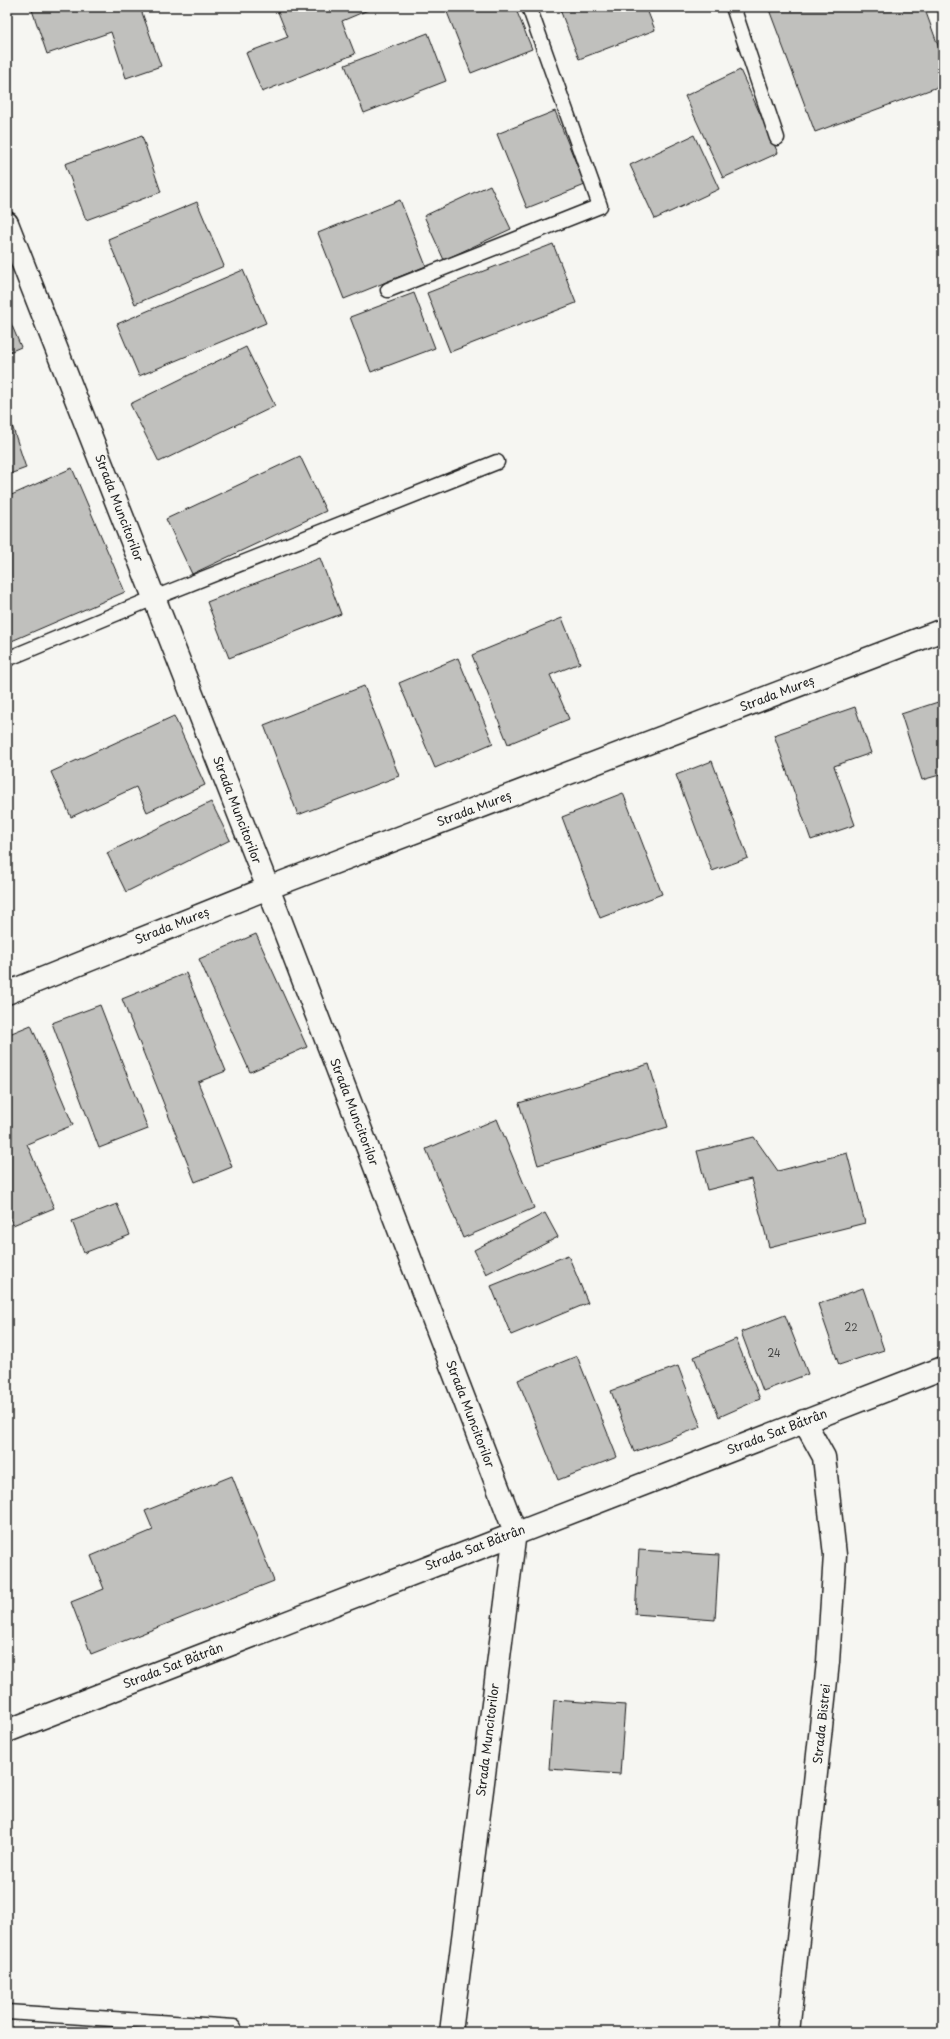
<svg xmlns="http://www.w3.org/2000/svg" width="950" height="2039" viewBox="0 0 950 2039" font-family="'Playpen Sans',sans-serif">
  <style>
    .building { fill: #c0c0bd; stroke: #1c1c1c }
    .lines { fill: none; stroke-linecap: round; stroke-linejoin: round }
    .service-casing { stroke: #1c1c1c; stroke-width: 17 }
    .minor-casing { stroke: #1c1c1c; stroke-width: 25 }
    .service { stroke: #f6f6f2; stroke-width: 14 }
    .minor { stroke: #f6f6f2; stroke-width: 22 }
    .labels { text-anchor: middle; stroke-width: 3; stroke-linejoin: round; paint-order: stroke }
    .number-label { font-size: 10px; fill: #454544 }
    .street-label { font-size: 12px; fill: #1c1c1c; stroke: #f6f6f2 }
  </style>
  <rect width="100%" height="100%" fill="#f6f6f2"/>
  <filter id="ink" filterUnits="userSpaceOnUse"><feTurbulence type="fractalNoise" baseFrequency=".025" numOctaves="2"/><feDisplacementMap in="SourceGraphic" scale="8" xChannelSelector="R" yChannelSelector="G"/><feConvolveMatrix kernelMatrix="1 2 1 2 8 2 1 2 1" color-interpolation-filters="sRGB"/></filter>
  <g filter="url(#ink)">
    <g class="building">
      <polygon points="31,7 140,7 161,66 126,78 111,32 47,54"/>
      <polygon points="276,7 367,7 368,10 342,21 355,54 262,92 246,53 288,37"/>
      <polygon points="445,7 515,7 532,49 471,73"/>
      <polygon points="559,7 646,7 655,30 579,59"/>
      <polygon points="768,7 924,7 943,59 943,85 815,132"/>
      <polygon points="428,33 446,81 364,113 345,65"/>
      <polygon points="740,70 778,153 723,178 685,96"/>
      <polygon points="555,111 585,185 527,208 497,134"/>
      <polygon points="694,135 719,189 655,219 630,165"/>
      <polygon points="142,136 161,192 86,220 65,164"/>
      <polygon points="490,185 511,229 444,260 424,216"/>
      <polygon points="400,200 426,266 344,299 318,233"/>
      <polygon points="197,202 224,266 135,304 108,239"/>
      <polygon points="553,244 576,303 450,352 427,293"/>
      <polygon points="243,270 266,323 139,376 117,324"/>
      <polygon points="414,293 435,348 371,372 350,317"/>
      <polygon points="7,314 21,347 7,353"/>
      <polygon points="246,347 275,406 159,462 130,404"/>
      <polygon points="7,410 26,468 7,475"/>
      <polygon points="300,456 326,511 192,574 166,519"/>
      <polygon points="72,468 125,592 7,643 7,497"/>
      <polygon points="320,558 341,614 229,658 207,602"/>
      <polygon points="562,618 580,663 550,675 569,719 508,744 472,655"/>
      <polygon points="458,658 493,743 435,768 399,683"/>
      <polygon points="364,686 399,776 298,815 264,725"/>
      <polygon points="941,701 943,706 943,774 922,780 901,714"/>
      <polygon points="855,707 871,753 834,766 855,825 811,840 774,735"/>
      <polygon points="174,716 205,785 147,812 136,787 71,817 51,772"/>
      <polygon points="712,761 748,858 712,871 676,775"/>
      <polygon points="623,793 662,894 600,918 562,817"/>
      <polygon points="211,802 230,840 126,892 107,853"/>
      <polygon points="256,934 307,1047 250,1072 199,959"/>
      <polygon points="186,973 226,1071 198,1082 232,1167 195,1182 122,999"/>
      <polygon points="100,1005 148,1129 99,1148 52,1023"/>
      <polygon points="31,1025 73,1125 27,1144 54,1208 13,1225 7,1212 7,1035"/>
      <polygon points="649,1064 668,1127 538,1165 519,1103"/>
      <polygon points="497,1119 534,1208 463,1238 426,1149"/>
      <polygon points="754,1137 778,1171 847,1153 865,1223 769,1247 751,1179 707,1190 697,1151"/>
      <polygon points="117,1204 130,1235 84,1253 72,1221"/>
      <polygon points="545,1213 558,1237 486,1274 474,1250"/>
      <polygon points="568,1255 588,1303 511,1335 491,1286"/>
      <polygon points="863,1288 884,1350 839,1365 818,1304"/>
      <polygon points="785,1315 808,1374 763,1391 741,1332"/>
      <polygon points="736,1339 760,1399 719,1417 694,1357"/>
      <polygon points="577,1356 617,1457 558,1480 518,1380"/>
      <polygon points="678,1366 701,1427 634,1452 611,1391"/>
      <polygon points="232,1476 274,1581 91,1654 71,1602 104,1589 91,1556 153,1530 145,1511"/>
      <polygon points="639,1550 719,1555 715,1620 635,1614"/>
      <polygon points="554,1700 625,1705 620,1774 549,1769"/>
    </g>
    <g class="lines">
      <g class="service-casing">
        <g id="service">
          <polyline points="733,7 777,138"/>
          <polyline points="388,290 600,206 529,7"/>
          <polyline points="7,659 154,598 497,462"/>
          <polyline points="7,2012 234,2027"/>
        </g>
      </g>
      <g class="minor-casing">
        <g id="minor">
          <polyline points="7,223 268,888 515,1532 451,2032"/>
          <polyline points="7,993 268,888 943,630"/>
          <polyline points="7,1731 943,1368"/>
          <polyline points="788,2032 828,1662 835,1555 824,1457 804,1421"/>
        </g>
      </g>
      <use href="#service" class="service"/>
      <use href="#minor" class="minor"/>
    </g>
  </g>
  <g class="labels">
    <g class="number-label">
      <text x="851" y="1331">22</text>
      <text x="774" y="1357">24</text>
    </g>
    <g class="street-label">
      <text transform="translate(119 508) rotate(69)" y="4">Strada Muncitorilor</text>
      <text transform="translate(777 694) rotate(-21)" y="4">Strada Mureș</text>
      <text transform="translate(474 809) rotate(-21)" y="4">Strada Mureș</text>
      <text transform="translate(237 810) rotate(69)" y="4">Strada Muncitorilor</text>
      <text transform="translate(172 926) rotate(-22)" y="4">Strada Mureș</text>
      <text transform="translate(354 1112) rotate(69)" y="4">Strada Muncitorilor</text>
      <text transform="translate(470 1414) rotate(69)" y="4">Strada Muncitorilor</text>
      <text transform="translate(777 1432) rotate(-21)" y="4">Strada Sat Bătrân</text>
      <text transform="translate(475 1548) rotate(-21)" y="4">Strada Sat Bătrân</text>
      <text transform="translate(173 1666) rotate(-21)" y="4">Strada Sat Bătrân</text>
      <text transform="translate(822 1724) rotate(-84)" y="4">Strada Bistrei</text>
      <text transform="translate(488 1740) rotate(-83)" y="4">Strada Muncitorilor</text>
    </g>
  </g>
  <rect width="950" height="2039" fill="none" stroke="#f6f6f2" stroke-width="24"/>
  <rect x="12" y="12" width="926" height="2015" fill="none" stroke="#1c1c1c" stroke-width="1.5" filter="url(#ink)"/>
</svg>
